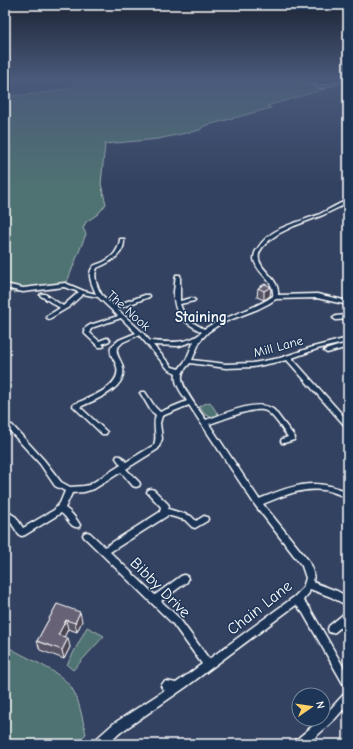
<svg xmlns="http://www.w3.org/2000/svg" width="353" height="749" viewBox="0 0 353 749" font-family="'Comic Neue',sans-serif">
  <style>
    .green { fill: #4f7272; stroke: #a7b8b8 }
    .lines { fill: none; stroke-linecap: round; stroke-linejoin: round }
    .stream { stroke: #92a7bd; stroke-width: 1 }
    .minor-casing { stroke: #fff; stroke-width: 3 }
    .minor { fill: #1d3557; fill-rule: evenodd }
    .wall { fill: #595466; stroke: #fff }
    .shaded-wall { fill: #494553; stroke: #fff }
    .building { fill: #686277; stroke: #fff }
    .labels { text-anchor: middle; stroke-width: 3; stroke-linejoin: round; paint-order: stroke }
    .street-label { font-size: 13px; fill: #fff; stroke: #1d3557 }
    .quarter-label { font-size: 15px; font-weight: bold; fill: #fff; stroke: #1d3557 }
    .near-street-label { font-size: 16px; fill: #fff; stroke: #1d3557 }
  </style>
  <rect width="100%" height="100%" fill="#344261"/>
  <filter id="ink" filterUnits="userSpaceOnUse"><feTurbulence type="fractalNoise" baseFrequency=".025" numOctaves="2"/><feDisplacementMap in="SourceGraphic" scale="8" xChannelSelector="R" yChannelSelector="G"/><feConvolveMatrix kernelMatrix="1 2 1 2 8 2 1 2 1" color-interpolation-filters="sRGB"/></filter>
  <g filter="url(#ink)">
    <g class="green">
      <polygon points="73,80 298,80 325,89 267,106 271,108 204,126 200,130 158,139 105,144 101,184 106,204 98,214 86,222 83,228 86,234 67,282 31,288 15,293 5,289 5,96 36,94 71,88 74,84"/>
      <path d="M210 402 219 416C208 419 205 415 199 406Z"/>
      <polygon points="87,627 104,636 73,670 67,665"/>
      <path d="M5 645C23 657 59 670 71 687 80 700 82 719 86 734L75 744H5Z"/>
    </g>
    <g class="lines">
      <g class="stream">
        <polyline points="81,80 84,82"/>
        <polyline points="112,82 116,80"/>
        <polyline points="103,85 110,82"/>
      </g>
      <g class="minor-casing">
        <g id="minor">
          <path d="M300 80C308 80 314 85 321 86 329 86 338 80 346 80L322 88Z"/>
          <path d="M348 200V203L323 215 294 226 278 234C233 264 281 270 278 295L317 294 348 301V305L317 298 276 299 268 304 258 309 227 321 217 326 208 332 200 341 192 360 226 364 253 363 280 358 313 347 348 338V342L317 349 292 358 348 421V427H346L287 360 253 367 226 368 190 363C187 367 182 371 182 376 180 387 200 411 206 420 223 415 258 397 274 410L294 436 295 438 294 440 284 443H282L281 441 282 439 288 437C282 429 274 415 266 411 256 405 220 421 209 424L259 499C293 485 313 477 348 492V498C340 495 332 491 324 490 302 487 282 496 263 504L308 560C311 567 315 574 313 582L337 591 348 597V606L331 597 310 589 309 593 303 600 309 607 348 675V689L345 687 303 613 296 605 186 687 121 732 107 744H94L95 740 113 724 165 690 163 689 161 686 163 683 166 681 176 683 202 664 173 624 84 537 83 535 84 533 87 532 90 533 105 547 160 512 161 507 147 492 148 490 151 489 154 490 168 504 169 506 168 509 191 516 196 521 204 516 207 517 208 519 207 521 195 528 192 527 185 520 167 515V516L110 552 155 595 181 576 184 575 187 576 188 579 187 582 161 601 179 618 209 659 294 597 303 588 306 578 302 566 255 505 189 405 162 416 160 423 162 439 158 449 126 469 139 482 140 484 139 486 136 487 133 486 121 472 94 489 84 492 72 493 65 508C71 512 76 518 80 525L79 527C70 529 68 517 61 513L25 535 22 536 19 535 10 521 5 517V510L16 517 23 528 54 510 60 503 65 491 55 486 40 464 8 429 7 427 8 425H12L44 460 61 482 70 487 84 486 89 485 121 465 116 458 117 456C121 455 123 458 126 462L154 445C158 435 152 426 156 415L151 411 141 394 140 393 141 392H145L155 407 160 412 187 401C181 392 174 384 176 373L168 369 139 335 123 342 117 348C115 356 122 360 123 368 127 389 95 400 80 407L107 432 106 434H102L73 406 74 404C88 398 122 387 117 367 115 359 109 356 111 347L119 340 136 333 121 318 94 327 90 330V333L99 341 107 338 110 340 109 341 102 344 104 346 103 347H99L85 334 84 329 90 325 118 316 98 297 83 294 69 307 49 319 47 318 46 317 47 316 60 308 41 296 40 295 41 294H45L63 306 79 292 64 287 23 292 5 288V284L23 288 65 283 84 291 96 294C93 286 86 275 93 267 94 265 98 264 101 263 112 258 118 252 120 240V239H124C125 255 110 262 97 268 93 276 97 288 102 295 105 299 111 303 114 306L145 295H149L150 296 149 297 117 309 142 332 150 341C166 342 189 345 202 332 182 321 173 314 174 291 175 285 175 280 176 275H180V301L192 298 195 300 194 301 180 304C184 317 193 323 204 329 226 315 252 311 273 296 275 279 257 275 254 259 254 255 255 251 258 248 271 227 296 223 318 215 328 210 338 204 348 200ZM194 341 186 360 179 369 172 367 153 345 179 346Z"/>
          <polygon points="348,315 348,319 336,320 333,318 336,316"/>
          <polygon points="348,343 348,347 327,353 324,351 325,350"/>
          <polygon points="348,612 348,621 335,632 332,633 329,632 328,629 329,626 345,613"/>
          <polygon points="348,691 348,704 335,719 308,744 295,744 296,740 321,719 323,719 323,717 345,693"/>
        </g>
      </g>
      <use href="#minor" class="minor"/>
    </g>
    <g class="wall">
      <polygon points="265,284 270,296 264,300 257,297 258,288"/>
      <polygon points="57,604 82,621 77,632 68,629 64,637 70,647 64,659 40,650 37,641"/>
    </g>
    <g class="shaded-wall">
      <polygon points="271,287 270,296 264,300 264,291"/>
      <polygon points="80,612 82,621 77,632 75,623"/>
      <polygon points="66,620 68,629 61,644 58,635"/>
      <polygon points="68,638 70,647 64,659 62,650"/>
    </g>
    <g class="building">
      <polygon points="265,284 271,287 264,291 258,288"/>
      <polygon points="57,604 80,612 75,623 66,620 58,635 68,638 62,650 37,641"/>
    </g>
  </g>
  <linearGradient id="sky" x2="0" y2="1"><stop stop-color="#1d2435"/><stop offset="0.43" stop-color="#4a5a7b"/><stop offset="1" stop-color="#4a5a7b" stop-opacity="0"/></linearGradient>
  <rect width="353" height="185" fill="url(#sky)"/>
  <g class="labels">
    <g class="street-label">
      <text transform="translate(129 310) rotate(42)" y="5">The Nook</text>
      <text transform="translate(278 346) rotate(-15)" y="5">Mill Lane</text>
    </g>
    <g class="quarter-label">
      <text x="201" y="322">Staining</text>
    </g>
    <g class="near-street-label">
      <text transform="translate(161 587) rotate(45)" y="6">Bibby Drive</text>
      <text transform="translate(259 607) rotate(-38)" y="6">Chain Lane</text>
    </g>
  </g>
  <rect width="353" height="749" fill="none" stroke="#1d3557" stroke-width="20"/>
  <rect x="10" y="10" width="333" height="729" fill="none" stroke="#fff" stroke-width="1.5" filter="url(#ink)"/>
  <g transform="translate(311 707) rotate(77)"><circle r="19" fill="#1d3557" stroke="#77869a"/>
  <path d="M0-3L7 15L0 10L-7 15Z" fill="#ffd166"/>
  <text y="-6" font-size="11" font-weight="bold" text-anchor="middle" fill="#ffffff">N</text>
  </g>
</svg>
